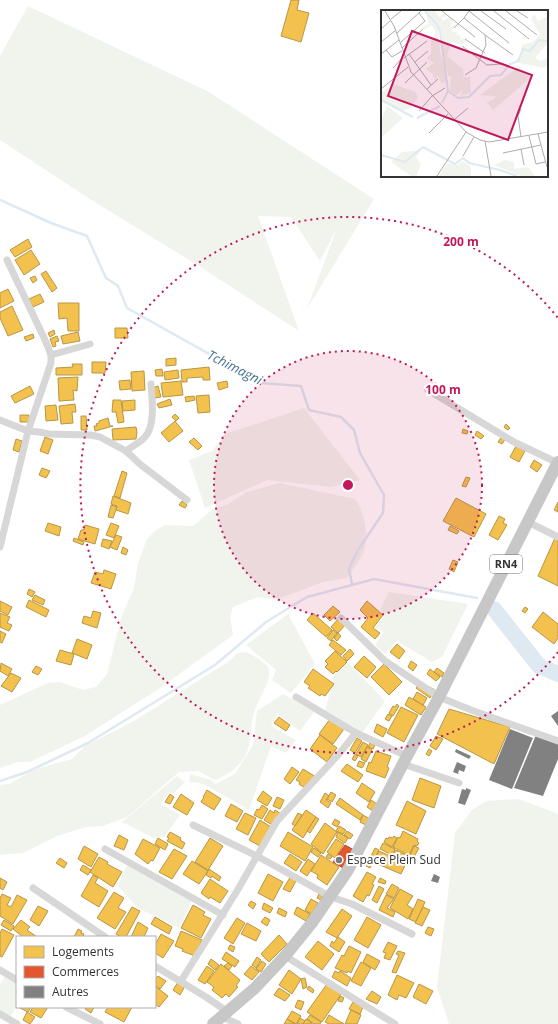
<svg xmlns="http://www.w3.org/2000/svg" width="558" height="1024" viewBox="0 0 558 1024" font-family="'Open Sans',sans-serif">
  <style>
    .green { fill: #f1f4ed }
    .homes { fill: #f2c14e; stroke: #b99646 }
    .shops { fill: #e4572e; stroke: #af4c30 }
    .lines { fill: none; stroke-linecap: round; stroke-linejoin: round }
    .stream { stroke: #dee9f2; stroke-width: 2.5 }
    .river { stroke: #dee9f2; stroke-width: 16 }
    .building { fill: #818181 }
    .minor { stroke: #d7d7d7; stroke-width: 7 }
    .trunk { stroke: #c7c7c7; stroke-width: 12 }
    .ring { fill: none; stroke: #c2185b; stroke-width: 2; stroke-dasharray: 2 4 }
    .poi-dot { fill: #7a7a7a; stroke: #fff; stroke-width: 1.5 }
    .labels { text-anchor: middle; stroke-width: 4; stroke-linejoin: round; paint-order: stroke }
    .shield { fill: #fff; stroke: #707070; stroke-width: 1 }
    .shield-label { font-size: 11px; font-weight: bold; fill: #333 }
    .poi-label { font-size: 12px; fill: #333; stroke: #fff; text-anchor: start }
    .water-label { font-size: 13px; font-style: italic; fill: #436f93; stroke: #fff }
    .inset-river { fill: none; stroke: #dee9f2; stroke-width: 2 }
    .inset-road { fill: none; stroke: #adadad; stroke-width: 1 }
    .view { fill: #c2185b; fill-opacity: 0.15; stroke: #c2185b; stroke-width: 2 }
    .inset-edge { fill: none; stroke: #333; stroke-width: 2 }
    .centre { fill: #c2185b; stroke: #fff; stroke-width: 2 }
    .ring-label { font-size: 12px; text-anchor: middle; font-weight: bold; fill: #c2185b; stroke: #fff; stroke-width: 4; stroke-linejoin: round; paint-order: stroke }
  </style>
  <rect width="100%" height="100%" fill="#fff"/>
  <g class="green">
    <polygon points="28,6 209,92 374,199 307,309 337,228 320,261 291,217 258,216 299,331 199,266 93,201 0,140 0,56"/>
    <polygon points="304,408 360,480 331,487 267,480 205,508 189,460 212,451 225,434"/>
    <path d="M280 483 355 499C365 514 369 534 364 551 361 560 352 570 347 578L323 582 275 600 258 597 233 607 230 617 233 635 160 688 85 736 30 762H19L0 768V705L48 683 60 682 83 690 96 687 107 674 121 618 134 588 138 563 147 539 156 530 165 525 193 526 212 510 228 504 247 492Z"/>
    <polygon points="389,592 468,604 442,657 432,662 397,641 385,654 375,645 384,632 376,627 385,615 380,610"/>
    <polygon points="288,614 315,664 291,693 272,680 276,670 246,645"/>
    <path d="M246 652C252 655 265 662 268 667 274 677 257 702 254 713 249 728 253 744 244 758 235 770 229 774 215 780L198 771 179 772 127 817 103 826 86 827 57 836 23 853 0 855V785L9 784 36 769 72 759 85 746 134 721 231 660 237 653Z"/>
    <polygon points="340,654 385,701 362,733 325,711"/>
    <polygon points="283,694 314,712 300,731 278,714 271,726 296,740 286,753 271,746 249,810 204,784 189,782 190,774 211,780 216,784 235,774 253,745 257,711"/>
    <polygon points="177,776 185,782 174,793 168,793 161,804 180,815 164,837 154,838 122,822"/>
    <polygon points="519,799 558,814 558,1024 449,1024 437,987 455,833 472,810 486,801"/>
    <polygon points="128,865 192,901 179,928 138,908 118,886 124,870"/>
    <polygon points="6,975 17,982 17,1005 10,1017 0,1012 0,984"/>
  </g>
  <g class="homes">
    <polygon points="291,0 299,0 297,10 309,13 301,42 281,36"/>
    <polygon points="28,239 32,247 15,257 10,250"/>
    <polygon points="31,250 40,264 24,275 15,260"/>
    <polygon points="46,271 57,288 52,292 41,274"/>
    <polygon points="35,276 37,280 33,283 30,278"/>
    <polygon points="8,289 14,301 0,308 0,293"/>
    <polygon points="40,294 44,302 33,307 29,299"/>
    <polygon points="58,303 79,303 79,331 68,331 67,318 59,319"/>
    <polygon points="12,306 23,330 8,336 0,318 0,312"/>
    <polygon points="115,328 127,328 128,338 115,338"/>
    <polygon points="54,330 55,334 50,337 48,333"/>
    <polygon points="78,332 80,341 63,344 61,336"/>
    <polygon points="33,334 34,338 26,341 24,337"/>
    <polygon points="57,336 59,341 55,342 56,346 53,347 50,339"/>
    <polygon points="176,358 176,365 166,366 166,359"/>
    <polygon points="92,362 106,362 105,373 92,373"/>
    <polygon points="72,364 82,364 82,375 56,375 56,368 73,367"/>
    <polygon points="209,367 210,380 203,380 203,377 187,378 187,382 182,382 181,370"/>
    <polygon points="162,369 163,376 156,376 155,370"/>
    <polygon points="178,370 179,378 165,380 164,372"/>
    <polygon points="144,371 145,390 132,391 131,372"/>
    <polygon points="78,377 77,391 73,390 74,400 59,401 58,378"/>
    <polygon points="130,380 131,389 120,390 119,381"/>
    <polygon points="181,381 183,395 163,397 161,383"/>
    <polygon points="227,381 228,387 219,390 217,383"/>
    <polygon points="30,386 34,394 15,403 11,396"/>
    <polygon points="158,386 161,397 155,398 152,388"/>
    <polygon points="209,395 210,412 198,413 196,396"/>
    <polygon points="194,396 195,400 186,402 185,397"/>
    <polygon points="170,399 172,405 159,408 157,404"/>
    <polygon points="113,400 121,400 124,422 118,423 116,412 112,412"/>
    <polygon points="135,400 135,410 123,411 122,401"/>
    <polygon points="75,404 76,412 72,412 73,423 61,424 59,406"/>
    <polygon points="56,405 58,420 46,421 45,406"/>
    <polygon points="175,414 179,418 176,421 172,417"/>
    <polygon points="20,415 29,415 30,422 20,422"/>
    <polygon points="81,416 86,416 87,430 81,430"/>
    <polygon points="108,418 110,426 113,426 95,431 94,426 97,426 96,424 99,423 99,421"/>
    <polygon points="175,421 183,431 169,442 161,433"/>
    <polygon points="506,424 510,428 508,430 504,427"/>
    <polygon points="136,427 137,432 136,439 113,440 112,429"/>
    <polygon points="463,429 468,431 467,434 462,433"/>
    <polygon points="477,431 484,436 481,439 475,435"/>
    <polygon points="503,435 506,438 502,444 498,442"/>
    <polygon points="45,437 53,440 48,454 40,451"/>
    <polygon points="194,438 202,446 198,450 189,442"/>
    <polygon points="16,439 22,441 19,452 13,450"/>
    <polygon points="516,446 525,451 519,462 510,457"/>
    <polygon points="534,460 542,465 537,472 530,467"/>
    <polygon points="42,468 50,471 46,478 39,475"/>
    <polygon points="122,471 127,473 120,498 114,496"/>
    <polygon points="466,477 470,478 466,487 462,486"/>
    <polygon points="113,496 131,503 128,514 116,510 117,506 111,504"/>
    <polygon points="456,498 486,514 474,537 443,521"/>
    <polygon points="182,501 187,505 185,508 179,505"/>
    <polygon points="558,502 558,512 554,510"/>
    <polygon points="111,505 117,507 113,518 108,517"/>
    <polygon points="499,516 505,519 503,523 507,525 498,540 489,535"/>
    <polygon points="48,523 61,527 59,536 45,531"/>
    <polygon points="111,523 119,526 114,538 106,535"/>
    <polygon points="85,525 99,529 95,544 78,539 81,530 84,530"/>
    <polygon points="450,526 459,531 457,534 448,530"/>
    <polygon points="116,535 122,537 117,550 110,547"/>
    <polygon points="74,538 84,542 83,545 73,541"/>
    <polygon points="555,538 558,539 558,586 538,576"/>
    <polygon points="103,539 112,541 109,549 101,546"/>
    <polygon points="123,547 128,550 126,555 121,553"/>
    <polygon points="453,560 458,562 454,572 449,569"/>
    <polygon points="104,570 116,574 111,589 91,583 95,572 103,574"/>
    <polygon points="29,589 35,592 32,597 27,594"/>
    <polygon points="35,595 45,600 43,605 32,600"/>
    <polygon points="29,600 49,610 46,617 26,607"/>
    <polygon points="0,601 12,607 8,615 0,611"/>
    <polygon points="367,601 383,615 373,628 380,633 375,639 361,627 368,618 360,610"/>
    <polygon points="333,606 340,612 330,621 324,615"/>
    <polygon points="525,607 528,609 525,613 522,611"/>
    <polygon points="93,611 101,613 97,628 82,623 84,616 91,618"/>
    <polygon points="543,612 558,624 558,638 554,644 532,627"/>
    <polygon points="0,613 10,617 7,623 12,625 9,631 0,627"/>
    <polygon points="313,613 332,630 326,637 307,620"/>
    <polygon points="339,618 346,624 338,633 331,627"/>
    <polygon points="333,630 337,633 331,641 327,638"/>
    <polygon points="0,631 6,634 2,643 0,642"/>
    <polygon points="338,633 341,636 337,641 334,638"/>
    <polygon points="77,639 92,645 87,659 72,653"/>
    <polygon points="333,640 346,650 341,655 329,645"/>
    <polygon points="397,644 405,651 399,659 390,652"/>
    <polygon points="350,649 354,654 347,661 343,656"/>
    <polygon points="60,650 74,654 71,665 56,661"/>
    <polygon points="335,651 347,662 337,672 336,671 333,674 325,667 328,664 325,661"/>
    <polygon points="364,656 376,667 367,678 354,667"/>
    <polygon points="411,661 417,665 413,671 408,667"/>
    <polygon points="1,663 12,669 8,676 0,671"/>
    <polygon points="384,664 402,682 389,695 371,677"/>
    <polygon points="36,666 42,669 38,675 32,672"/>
    <polygon points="437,668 444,673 442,677 434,672"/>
    <polygon points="313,669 334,684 325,696 321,694 320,696 308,688 310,686 304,682"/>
    <polygon points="430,669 440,677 436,681 427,674"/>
    <polygon points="11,673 21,678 12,692 1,686"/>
    <polygon points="420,682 435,690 430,698 416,688"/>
    <polygon points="417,692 427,698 423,705 413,699"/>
    <polygon points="409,697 426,707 421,715 405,705"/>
    <polygon points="397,704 399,706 393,716 389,713 393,706 395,707"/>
    <polygon points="401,707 418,715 404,742 387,733"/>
    <polygon points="449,709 510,727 494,764 437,734"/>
    <polygon points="388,714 392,716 389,721 385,719"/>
    <polygon points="279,717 290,725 286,731 274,723"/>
    <polygon points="330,719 344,729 333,744 319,734"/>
    <polygon points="377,724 387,729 383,737 374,732"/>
    <polygon points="320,735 337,748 327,762 310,749"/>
    <polygon points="436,736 443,739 436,750 430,746"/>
    <polygon points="357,738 362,741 355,753 350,750"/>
    <polygon points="363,742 368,745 361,757 356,754"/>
    <polygon points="370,743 375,745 373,749 368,747"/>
    <polygon points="367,747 372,750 366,762 361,759"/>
    <polygon points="429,749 432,751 429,756 426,754"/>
    <polygon points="376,751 391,756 387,767 389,768 385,778 366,771 369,762 371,763"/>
    <polygon points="355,754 358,756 355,761 352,759"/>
    <polygon points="359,761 365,763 362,768 357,766"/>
    <polygon points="347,764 363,775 358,782 341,771"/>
    <polygon points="292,767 299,772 290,784 284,779"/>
    <polygon points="303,769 316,777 305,788 299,784 300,782 296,780"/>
    <polygon points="420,778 441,786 434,808 412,800"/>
    <polygon points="362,783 375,792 369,802 356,793"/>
    <polygon points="207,790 221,799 214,810 201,802 204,797 203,797"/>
    <polygon points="263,791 272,798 267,806 257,800"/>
    <polygon points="331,792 336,795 332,802 327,799"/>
    <polygon points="325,793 329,796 326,800 331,803 328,808 320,802"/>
    <polygon points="170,794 174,797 170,804 165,802"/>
    <polygon points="181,794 194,803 187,815 173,807"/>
    <polygon points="277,797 284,800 280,809 273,806"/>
    <polygon points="340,798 363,815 360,820 336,804"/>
    <polygon points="371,800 377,804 373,811 367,807"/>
    <polygon points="407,801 426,811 416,834 396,825"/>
    <polygon points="231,804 243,811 237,822 225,816"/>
    <polygon points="262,805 268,809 262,819 254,815 257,809 259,810"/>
    <polygon points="270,810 274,813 275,810 281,814 274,826 264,820"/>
    <polygon points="306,810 316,817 303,838 292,830"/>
    <polygon points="245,813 256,818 248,835 236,829"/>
    <polygon points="298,813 302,815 295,826 292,824"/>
    <polygon points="363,815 370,819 366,825 360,822"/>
    <polygon points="316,817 319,819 310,833 307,831"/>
    <polygon points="335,819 340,822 337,827 332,824"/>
    <polygon points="260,820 271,827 260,846 249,840"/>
    <polygon points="325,823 337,832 323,854 311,844"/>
    <polygon points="339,826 346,830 343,834 336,831"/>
    <polygon points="347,831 353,835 350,839 344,835"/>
    <polygon points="403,831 418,839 417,841 419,843 417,846 414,845 409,855 393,847 398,837 400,838"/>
    <polygon points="170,832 181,838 180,840 185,843 182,849 167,841 169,838 167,837"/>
    <polygon points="288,832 313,847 305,861 280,846"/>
    <polygon points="338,832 348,838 345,843 336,837"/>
    <polygon points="119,835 128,840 124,850 114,846"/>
    <polygon points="394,836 397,838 392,847 384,842 386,838 388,839 389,837 393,838"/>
    <polygon points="158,838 168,844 165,850 155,844"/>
    <polygon points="210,838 223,846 208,870 195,862"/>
    <polygon points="143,839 160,848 153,861 151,860 148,864 135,854"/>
    <polygon points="336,839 344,844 335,858 327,852"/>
    <polygon points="383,843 395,849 392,855 380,849"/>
    <polygon points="84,846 98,854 91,867 78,859"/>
    <polygon points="414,846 419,848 414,857 410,855"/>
    <polygon points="314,848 321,853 318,857 311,852"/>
    <polygon points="375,848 379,850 370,868 366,866"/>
    <polygon points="174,849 187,856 172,879 159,872"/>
    <polygon points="395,850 398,851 395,857 392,856"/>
    <polygon points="379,851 406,863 401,874 373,862"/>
    <polygon points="398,851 411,857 408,863 396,857"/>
    <polygon points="290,854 302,862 296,871 284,863"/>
    <polygon points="328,854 332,857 330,859 326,857"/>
    <polygon points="321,855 339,867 327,885 317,878 318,875 311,871"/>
    <polygon points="99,857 108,862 107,864 122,872 113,887 90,872"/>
    <polygon points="60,858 67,863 64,868 56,863"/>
    <polygon points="308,859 315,864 307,876 300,871"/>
    <polygon points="192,861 208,871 199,884 183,874"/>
    <polygon points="83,865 91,870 88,875 80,870"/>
    <polygon points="209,869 221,877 219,881 212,876 211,878 206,875"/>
    <polygon points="367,872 376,877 372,884 374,885 369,896 367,895 363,902 353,896"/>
    <polygon points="268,874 283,882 273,901 258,893"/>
    <polygon points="93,875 98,878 95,883 108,891 99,907 81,896"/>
    <polygon points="291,876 297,879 290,892 283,889"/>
    <polygon points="0,878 7,882 3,890 0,888"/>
    <polygon points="380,878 386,881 385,884 378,882"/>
    <polygon points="210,879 228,891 220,903 210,897 209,899 201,893"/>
    <polygon points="392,884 399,888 394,898 386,894"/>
    <polygon points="379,886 384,889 377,903 372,900"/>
    <polygon points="400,889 413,896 407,905 413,909 408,919 390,908"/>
    <polygon points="114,892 124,898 118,908 126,912 115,929 97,918"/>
    <polygon points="2,894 11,898 7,905 11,907 17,895 27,900 13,924 0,916 0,898"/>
    <polygon points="319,894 323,895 321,900 317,898"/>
    <polygon points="386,895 394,899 387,908 395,912 393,917 379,910"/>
    <polygon points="311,899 318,903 311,914 305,910"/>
    <polygon points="418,899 425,902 416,922 409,919"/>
    <polygon points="251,901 256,904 253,909 248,905"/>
    <polygon points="264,903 273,908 270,913 262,909"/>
    <polygon points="193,905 205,912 203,915 211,919 201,938 181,928"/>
    <polygon points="38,906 48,911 39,926 30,920"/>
    <polygon points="132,907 140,911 126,937 121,937 116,934"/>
    <polygon points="297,907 310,914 306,921 294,914"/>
    <polygon points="423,907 430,910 422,926 415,923"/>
    <polygon points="279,908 287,912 285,917 277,913"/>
    <polygon points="342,909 352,916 337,938 326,932"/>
    <polygon points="155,917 172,927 169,934 151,924"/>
    <polygon points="265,917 270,920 267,926 261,922"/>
    <polygon points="367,917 381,925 368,948 354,940"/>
    <polygon points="237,918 245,923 233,944 224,938"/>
    <polygon points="4,920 14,926 11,931 1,925"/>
    <polygon points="21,920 30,927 27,930 37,937 23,937 13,929"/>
    <polygon points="138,922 148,928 144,937 131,937"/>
    <polygon points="247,923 261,931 256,941 241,934"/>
    <polygon points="428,927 434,929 431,936 425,933"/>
    <polygon points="2,929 14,935 2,957 0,956 0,933"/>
    <polygon points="78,929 82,931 81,933 84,934 83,937 74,937"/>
    <polygon points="181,931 202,940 195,956 182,951 183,949 175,946"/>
    <polygon points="161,934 174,941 163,958 155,953 155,945"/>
    <polygon points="279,935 287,944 269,962 261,954"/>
    <polygon points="338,937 345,942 339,952 330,946 332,941 334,943"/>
    <polygon points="318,941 334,954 322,970 305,957"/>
    <polygon points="388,942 397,946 390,960 384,958 386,953 383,952"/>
    <polygon points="230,945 235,947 233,952 228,949"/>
    <polygon points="349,946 361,952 351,973 348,971 347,973 335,968 342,955 344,956"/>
    <polygon points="398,951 405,953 396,973 392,972 399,955 396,954"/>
    <polygon points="226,952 239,961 235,967 222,959"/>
    <polygon points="367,954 380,961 375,970 363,962"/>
    <polygon points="257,957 261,960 256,968 252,965"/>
    <polygon points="211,959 219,965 215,970 208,964"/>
    <polygon points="262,961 266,964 261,972 256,969"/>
    <polygon points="361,962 371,968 361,986 351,981"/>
    <polygon points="228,963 232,966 229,970 224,966"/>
    <polygon points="221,964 240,980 236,986 238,987 229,997 226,994 222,998 212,990 214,987 207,982"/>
    <polygon points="207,966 214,971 205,984 198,980"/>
    <polygon points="251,966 259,972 252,980 244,974"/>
    <polygon points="289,970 301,979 292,994 279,985"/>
    <polygon points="335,971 339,973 340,971 351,978 347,986 332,977"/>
    <polygon points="397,975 414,983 406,998 399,995 397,1000 388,995"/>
    <polygon points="158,976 166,981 160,989 155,985 155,979"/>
    <polygon points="305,978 307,987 303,989 301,979"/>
    <polygon points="178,982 185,986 180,995 173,990"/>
    <polygon points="327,984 342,993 322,1022 307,1012"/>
    <polygon points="419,984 433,991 426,1004 413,997"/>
    <polygon points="155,986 168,996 159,1007 155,1004"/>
    <polygon points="309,986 314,990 313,993 307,989"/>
    <polygon points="279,988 290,995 285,1001 274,995"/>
    <polygon points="372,991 381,997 377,1004 366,999"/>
    <polygon points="340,996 344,998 342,1002 338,1001"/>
    <polygon points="298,1000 304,1002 301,1010 295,1007"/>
    <polygon points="353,1002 363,1007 360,1014 349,1009"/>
    <polygon points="18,1007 31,1007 28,1012"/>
    <polygon points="33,1007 48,1007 41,1018 30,1012"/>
    <polygon points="87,1007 94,1007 91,1013 85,1009"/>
    <polygon points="108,1007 132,1007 124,1022 105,1012"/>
    <polygon points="351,1010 361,1015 357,1024 345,1024"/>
    <polygon points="292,1011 301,1016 296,1024 287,1019"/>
    <polygon points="27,1012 35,1017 30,1024 23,1020"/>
    <polygon points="310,1015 321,1022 320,1024 314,1024 307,1019"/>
    <polygon points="329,1015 344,1024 329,1024 325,1022"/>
    <polygon points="300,1018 305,1021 303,1024 297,1024"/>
    <polygon points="287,1019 295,1024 284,1024"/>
    <polygon points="306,1019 312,1023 312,1024 303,1024"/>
  </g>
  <polygon class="shops" points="345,845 354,850 343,868 333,862"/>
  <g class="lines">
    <g class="stream">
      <polyline points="0,200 51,223 87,236 106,278 118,286 127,308 261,383 301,386 309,410 341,417 354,430 360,453 384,495 383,513 358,550 349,568 352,585 374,579 477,598"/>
      <polyline points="0,781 27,772 88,743 215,665 266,622 307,597 352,585"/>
    </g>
    <polyline class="river" points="494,609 539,666 558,674"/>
  </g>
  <g class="building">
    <polygon points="558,711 558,726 551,716"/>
    <polygon points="510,729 533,738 512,789 489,780"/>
    <polygon points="536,735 558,743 558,759 543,796 514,788"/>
    <polygon points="456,749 471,756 469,759 455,752"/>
    <polygon points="457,762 466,766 464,772 459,770 458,774 453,772"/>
    <polygon points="466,788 471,790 465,805 458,803 462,789 466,790"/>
    <polygon points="434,874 440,877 438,883 431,881"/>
  </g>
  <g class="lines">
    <g class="minor">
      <polyline points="51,355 90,344"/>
      <polyline points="428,390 514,442 558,463"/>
      <polyline points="0,420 28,431 39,432 49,434 91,435 100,437 126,451 141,465 187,500"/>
      <path d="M126 451C131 447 139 443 144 438 156 427 152 398 151 384"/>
      <polyline points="528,522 558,537"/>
      <polyline points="0,547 28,431 51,363 51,355 45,340 7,260"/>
      <polyline points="341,618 385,661 439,697 471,710 558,741"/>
      <polyline points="296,697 356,733 407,756"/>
      <polyline points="403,764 459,783"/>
      <polyline points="193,825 257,856 331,897 352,904 412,934"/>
      <polyline points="105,849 223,915"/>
      <polyline points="33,888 105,937"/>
      <polyline points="285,956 395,1024"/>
      <polyline points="155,966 206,997 228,1012"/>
      <polyline points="0,970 17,980"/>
      <polyline points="181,981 237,891 277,821 338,755 356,733"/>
      <polyline points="66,1007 100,1024"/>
      <polyline points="0,1014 17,1024"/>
      <polyline points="222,1017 238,1024"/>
    </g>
    <polyline class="trunk" points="213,1024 255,988 285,956 311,924 348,870 407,756 439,697 558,462"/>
  </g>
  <circle cx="348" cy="485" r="134" fill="#c2185b" fill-opacity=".12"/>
  <g class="ring">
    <circle cx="348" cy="485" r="134"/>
    <path d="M558 652A268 268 0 1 1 558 318"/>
  </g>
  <circle class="poi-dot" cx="339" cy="860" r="4"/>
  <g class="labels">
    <rect class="shield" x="490" y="555" width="32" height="18" rx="3"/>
    <g class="shield-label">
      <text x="506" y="568">RN4</text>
    </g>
    <g class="poi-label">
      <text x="347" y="864">Espace Plein Sud</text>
    </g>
    <g class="water-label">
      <text transform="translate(235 367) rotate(27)" y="5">Tchimagni</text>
    </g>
  </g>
  <g transform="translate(381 10)">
    <rect width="167" height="167" fill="#fff"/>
    <path d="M44 1 57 16 59 41 67 72 60 73 57 65 54 71 53 69 55 66 52 68V64L45 59 53 53 46 48 50 44V31L55 22 50 15 43 20 40 17 48 14ZM46 1H54L58 7 63 3 66 5 63 8 61 6V11L68 7 72 10 69 18 74 14 75 15 70 21 76 22 75 26 77 24 80 27 79 31 82 28 86 31 80 35 70 32 66 46 82 59 83 71V67H89L90 83 79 86 81 80 76 85 69 81 70 67 67 65 61 43V24L57 13ZM153 4 157 11 167 6V33L154 48 159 51 167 48V56L163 58 134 52 140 44 141 35 152 32 159 24 150 9ZM139 56 149 68 112 100 102 87 107 92 113 89 114 86 99 85ZM12 74 34 82 37 87 30 98 21 101 0 90V83ZM6 96 22 108 2 126 0 125V110ZM40 140 35 147 40 155 35 166H30L10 152 21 142ZM123 150 133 152V159L147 157 154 166H140L113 155ZM81 151 90 157V166H58L66 153 76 155Z" fill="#f1f4ed"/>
    <path class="inset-river" d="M44 1 56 14 59 21 67 81M0 90 32 107M61 93 67 81 77 88 88 87 109 66 120 65 129 54 137 51 142 39 149 41 158 30 167 31M36 108 59 96M0 145 24 152 42 137 74 154 82 148 88 153 119 160 136 166"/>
    <path class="inset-road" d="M4 1 13 16 30 62 85 122 99 130 108 132 167 122M61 1 94 27M88 1 128 33M100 1 125 19M113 1 148 29M125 1 156 25M136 1 147 8M10 9 20 1M73 18 83 8M0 19 9 11M16 23 40 1M104 25 132 45M84 29 104 43M0 32 15 20M20 32 44 11 38 3M81 36 106 55 120 54M21 38 42 19M5 40 11 47 21 41M0 44 18 30M28 44 50 75M23 48 46 31M34 52 47 41M12 58 22 47M84 65 95 58 105 35 104 25 83 8 88 1M24 73 46 52M0 79 27 57M46 79 57 69M140 99 137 106 140 127M38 101 51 86 64 78M74 109 87 98M48 123 67 104M157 124 166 157M148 126 155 154 164 152M104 131 110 166M140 139 143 155M122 143 160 135M82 146 93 127M56 166 85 122"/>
    <path class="view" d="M31 21 151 65 127 130 7 86Z"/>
    <rect width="167" height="167" class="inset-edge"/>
  </g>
  <circle cx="348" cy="485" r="6" class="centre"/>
  <g class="ring-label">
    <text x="461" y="246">200 m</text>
    <text x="443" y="394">100 m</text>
  </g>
  <rect x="16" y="936" width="140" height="72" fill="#ffffff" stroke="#adadad"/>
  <rect x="24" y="946" width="20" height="12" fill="#f2c14e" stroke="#adadad"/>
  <text x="52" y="956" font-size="12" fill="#333333">Logements</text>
  <rect x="24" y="966" width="20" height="12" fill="#e4572e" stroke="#adadad"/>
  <text x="52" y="976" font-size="12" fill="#333333">Commerces</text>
  <rect x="24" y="986" width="20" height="12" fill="#818181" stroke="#adadad"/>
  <text x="52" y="996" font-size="12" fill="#333333">Autres</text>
</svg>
